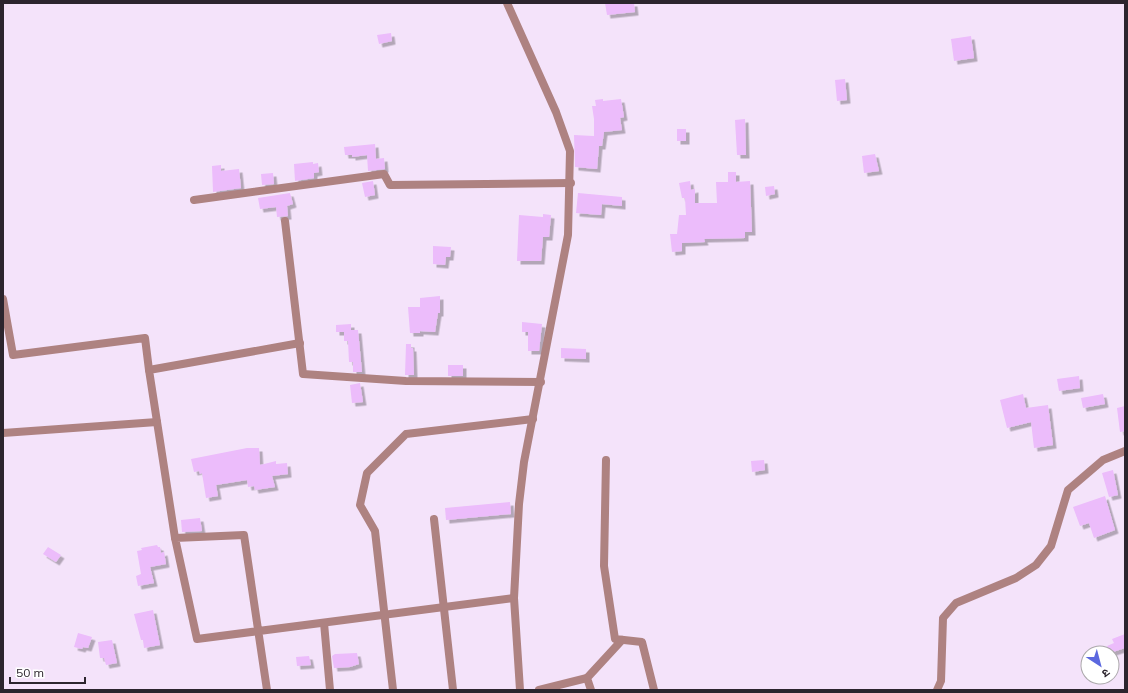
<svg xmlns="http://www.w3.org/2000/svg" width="1128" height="693" viewBox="0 0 1128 693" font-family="Mulish,'Noto Sans Devanagari',sans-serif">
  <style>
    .building { fill: #ecbcfb; filter: url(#shadow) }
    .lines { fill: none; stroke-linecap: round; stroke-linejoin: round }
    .minor { stroke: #ae8281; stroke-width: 8 }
    .tertiary { stroke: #ae8281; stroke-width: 8 }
  </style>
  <defs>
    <filter id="shadow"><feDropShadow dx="3.5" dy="3.5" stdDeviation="0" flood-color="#0004"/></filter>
  </defs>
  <rect width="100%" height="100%" fill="#f4e3fa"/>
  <g class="building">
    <polygon points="605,3 634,3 635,12 607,15"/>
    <polygon points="391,33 392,41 379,44 377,35"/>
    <polygon points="971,36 974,58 954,61 951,39"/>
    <polygon points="845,79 847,100 837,101 835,80"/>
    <polygon points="603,99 603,101 621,99 624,117 620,118 622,130 604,132 602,146 599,146 597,169 575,167 574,135 594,136 594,119 592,106 596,106 595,100"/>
    <polygon points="745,119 746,155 737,155 735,120"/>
    <rect x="677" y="129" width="9" height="12"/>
    <polygon points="375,144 376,159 384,158 385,169 368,171 367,155 352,157 352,155 345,155 344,147"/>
    <polygon points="875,154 879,171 864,173 862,156"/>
    <polygon points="313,162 313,164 318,163 319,172 314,173 314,178 295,181 294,164"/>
    <polygon points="221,165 221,171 239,169 241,188 213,192 212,166"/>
    <polygon points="728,172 736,172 736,182 750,181 752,232 745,232 745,238 704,239 705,242 682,243 682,251 672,252 670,234 677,234 679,215 686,215 685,198 682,198 679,183 690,181 691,190 695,189 695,203 717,203 716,182 728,182"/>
    <polygon points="273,173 274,184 262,185 261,174"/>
    <polygon points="373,181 375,195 365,197 362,183"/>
    <polygon points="774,186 775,194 766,196 765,187"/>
    <polygon points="290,193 293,204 287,206 288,216 277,217 276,207 260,209 258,198"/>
    <polygon points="578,193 622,197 622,206 602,204 601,215 576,213"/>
    <polygon points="543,214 551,215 549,237 543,237 541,261 517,261 519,215 543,217"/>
    <polygon points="433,246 451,247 450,257 446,257 445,265 433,264"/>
    <polygon points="440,296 440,313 438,313 435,332 420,331 420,333 410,333 408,307 420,307 420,298"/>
    <polygon points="522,322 542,324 539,351 528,351 528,332 522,332"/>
    <polygon points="351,324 351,330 358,330 362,372 353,372 353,362 349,362 348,341 344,341 344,332 336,332 336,325"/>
    <polygon points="406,344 411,344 411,348 413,348 414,375 405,375"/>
    <polygon points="561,348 586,349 586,359 561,358"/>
    <rect x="448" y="365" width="15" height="11"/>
    <polygon points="1079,376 1080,388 1059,391 1057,379"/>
    <polygon points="360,383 363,402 352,403 350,385"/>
    <polygon points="1023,394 1026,408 1048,405 1053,445 1034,448 1031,422 1007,428 1000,400"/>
    <polygon points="1103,394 1105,404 1083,408 1081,398"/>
    <polygon points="1125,406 1125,431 1120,432 1117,408"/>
    <polygon points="247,448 259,448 260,465 276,461 276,464 287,463 288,474 272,476 275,487 255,490 254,486 248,487 247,480 216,485 218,496 206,498 202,473 200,474 199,471 194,472 191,459"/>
    <polygon points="764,460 765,470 752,472 751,461"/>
    <polygon points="1113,470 1118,495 1109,497 1102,473"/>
    <polygon points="1105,496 1115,530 1094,538 1089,523 1080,526 1073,507"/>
    <polygon points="510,502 511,514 446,520 445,508"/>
    <polygon points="200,518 202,531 182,532 181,520"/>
    <polygon points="157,545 158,547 160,547 161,553 164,552 166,564 150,567 154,583 138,586 136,576 141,574 137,551 142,550 141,548"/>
    <polygon points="48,547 61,555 56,562 43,554"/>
    <polygon points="153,610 160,645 144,648 143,640 141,640 134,614"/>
    <polygon points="78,633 92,637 88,648 83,647 82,649 74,647"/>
    <polygon points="1125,634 1125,648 1110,653 1107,646 1114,643 1112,639"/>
    <polygon points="112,640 117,663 106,665 104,658 100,658 98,642"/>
    <polygon points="357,653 359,664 350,667 334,668 332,656 335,654"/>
    <polygon points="309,656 311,665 297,666 296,657"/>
  </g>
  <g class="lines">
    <g class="minor">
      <polyline points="194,200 384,174 390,185 571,183"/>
      <polyline points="285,221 303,374 406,381 541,382"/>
      <polyline points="3,299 13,355 145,338 149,370"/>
      <polyline points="3,433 157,422"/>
      <polyline points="606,460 604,566 615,639 642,642 654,690"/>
      <polyline points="434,519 453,690"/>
      <polyline points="175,538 149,370 300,343"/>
      <polyline points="324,623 330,690"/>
      <polyline points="267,690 244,535 175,538 197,639 514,598"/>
      <polyline points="393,690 375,531 360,505 367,473 406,434 533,419"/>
      <polyline points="539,690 587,678"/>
      <polyline points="591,690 587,678 622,640"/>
    </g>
    <g class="tertiary">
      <polyline points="507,3 556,112 570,151 568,235 524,462 519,504 514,598 520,690"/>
      <polyline points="937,690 941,681 943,618 956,603 1016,578 1036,565 1051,546 1068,490 1103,460 1125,451"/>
    </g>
  </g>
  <rect width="1128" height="693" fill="none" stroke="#2c252e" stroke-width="8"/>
  <g transform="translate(1100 665) rotate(144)"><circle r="19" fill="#ffffff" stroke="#aba8ab"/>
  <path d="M0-3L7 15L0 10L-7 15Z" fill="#5b68df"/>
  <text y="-6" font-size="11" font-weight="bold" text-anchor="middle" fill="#2c252e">उ</text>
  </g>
  <path d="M10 677v6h75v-6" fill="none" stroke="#2c252e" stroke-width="2"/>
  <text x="16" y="677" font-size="12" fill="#2c252e" stroke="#ffffff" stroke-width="3" paint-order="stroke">50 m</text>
</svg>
